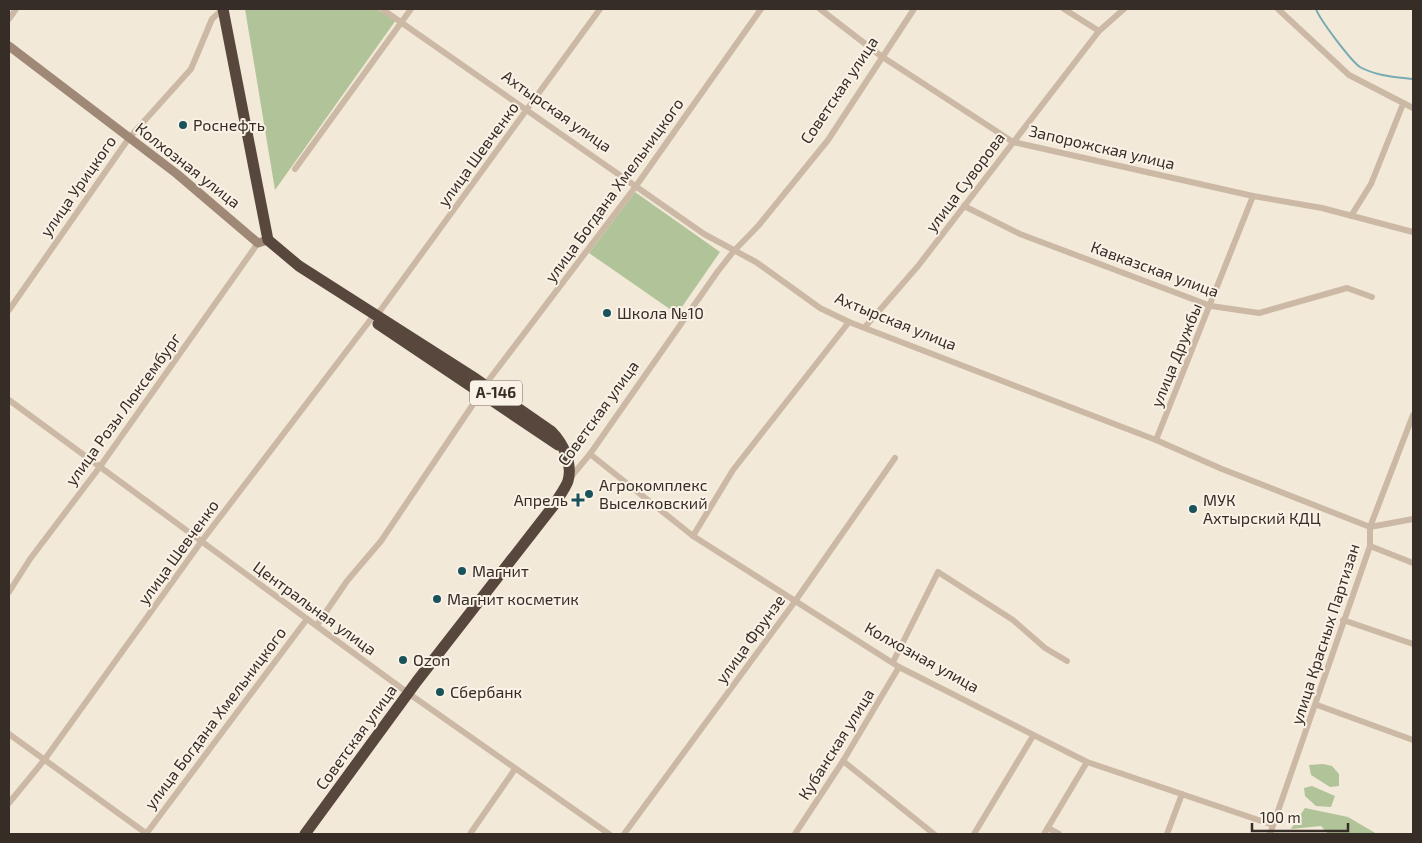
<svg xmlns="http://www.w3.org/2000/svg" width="1422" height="843" viewBox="0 0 1422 843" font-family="'Exo 2',sans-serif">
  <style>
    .green { fill: #b1c398 }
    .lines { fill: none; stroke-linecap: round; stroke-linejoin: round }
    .stream { stroke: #77abb2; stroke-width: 2 }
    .street { stroke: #ccb9a5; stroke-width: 6 }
    .secondary { stroke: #9f8876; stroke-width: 9 }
    .highway { stroke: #58473d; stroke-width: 11 }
    .poi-dot { fill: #1a525b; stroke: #faf2e6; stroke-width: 2 }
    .labels { text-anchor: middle; stroke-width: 4; stroke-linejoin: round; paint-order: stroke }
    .shield { fill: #faf2e6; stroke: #726860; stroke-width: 1 }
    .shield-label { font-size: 15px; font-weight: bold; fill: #372d27 }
    .street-label { font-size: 16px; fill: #372d27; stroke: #faf2e6 }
    .poi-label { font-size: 16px; fill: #372d27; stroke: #faf2e6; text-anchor: start }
  </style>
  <rect width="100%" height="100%" fill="#f3e9d9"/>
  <g class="green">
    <polygon points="245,9 376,9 396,20 275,190"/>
    <polygon points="635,192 720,252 677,314 589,253"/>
    <polygon points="1323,764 1332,766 1339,774 1339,786 1330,787 1311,775 1309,765"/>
    <polygon points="1312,786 1335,796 1331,807 1316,806 1305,796 1304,788"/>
    <polygon points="1305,808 1348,817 1377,834 1328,834 1321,826 1291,829"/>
  </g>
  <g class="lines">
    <path class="stream" d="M1316 9C1320 20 1351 61 1360 67 1376 76 1396 77 1413 79"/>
    <g class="street">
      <polyline points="382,9 704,234 756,262 820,308 849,322 1156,440 1222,469 1370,527 1413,519"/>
      <polyline points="820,9 881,56 1013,142 1253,196 1322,208 1413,232"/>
      <polyline points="1064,9 1099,31"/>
      <polyline points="1278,9 1349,75 1413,108"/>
      <polyline points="9,19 16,9"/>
      <polyline points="295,169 411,9"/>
      <polyline points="964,206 1020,234 1211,306 1259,313 1347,288 1372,297"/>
      <polyline points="1351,216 1371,184 1403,104"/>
      <polyline points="9,310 129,138 191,69 212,19 223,9"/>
      <polyline points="377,315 600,9"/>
      <polyline points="865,327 918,266 1099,31 1124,9"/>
      <polyline points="485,385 636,186 761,9"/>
      <polyline points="9,400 408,693 609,834"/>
      <polyline points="1156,440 1253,196"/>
      <polyline points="590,454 693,536 899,667 1087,762 1273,825"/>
      <polyline points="570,478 590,454 718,271 733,252 759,225 828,140 914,9"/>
      <polyline points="693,536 733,470 849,322"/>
      <polyline points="1370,546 1413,563"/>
      <polyline points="9,592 30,559 99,468 258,243"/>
      <polyline points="1343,620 1413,644"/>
      <polyline points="317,625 347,581 381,541 480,394"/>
      <polyline points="893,662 938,572 1013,620 1045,648 1067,661"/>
      <polyline points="1317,705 1413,740"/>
      <polyline points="9,734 147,834"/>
      <polyline points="843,761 934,834"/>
      <polyline points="9,803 45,759 201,542 371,319"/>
      <polyline points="1048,828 1059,834"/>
      <polyline points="146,834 307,619"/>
      <polyline points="470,834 515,769"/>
      <polyline points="624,834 796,600 895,458"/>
      <polyline points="795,834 843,761 899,667"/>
      <polyline points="974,834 1033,736"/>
      <polyline points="1044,834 1087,762"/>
      <polyline points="1167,834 1182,794"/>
      <polyline points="1270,834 1370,546 1370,527 1413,415"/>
    </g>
    <polyline class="secondary" points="9,46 177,174 258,243 268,240"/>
    <g class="highway">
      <path d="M223 9 268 240 299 266 476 379 551 431C563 443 573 463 568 481 565 489 558 498 554 505L417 681 305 834"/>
      <polyline points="378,324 558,445"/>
    </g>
  </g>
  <g class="poi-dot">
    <circle cx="183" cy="125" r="5"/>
    <circle cx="607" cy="313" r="5"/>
    <circle cx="589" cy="494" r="5"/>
    <path d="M575.5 492.5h5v5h5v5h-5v5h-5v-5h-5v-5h5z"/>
    <circle cx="1193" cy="509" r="5"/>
    <circle cx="462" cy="571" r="5"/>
    <circle cx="437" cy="599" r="5"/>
    <circle cx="403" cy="660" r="5"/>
    <circle cx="440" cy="692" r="5"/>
  </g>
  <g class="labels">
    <rect class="shield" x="470" y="380.5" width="52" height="25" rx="4"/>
    <g class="shield-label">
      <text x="496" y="398">А-146</text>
    </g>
    <g class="street-label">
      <text transform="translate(839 90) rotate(-56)" y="6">Советская улица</text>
      <text transform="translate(557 111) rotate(35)" y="6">Ахтырская улица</text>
      <text transform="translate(1102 147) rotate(13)" y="6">Запорожская улица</text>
      <text transform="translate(478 154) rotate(-54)" y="6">улица Шевченко</text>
      <text transform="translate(188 165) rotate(38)" y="6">Колхозная улица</text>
      <text transform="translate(965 182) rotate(-53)" y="6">улица Суворова</text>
      <text transform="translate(78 186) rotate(-55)" y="6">улица Урицкого</text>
      <text transform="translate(614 190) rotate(-54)" y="6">улица Богдана Хмельницкого</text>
      <text transform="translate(1155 269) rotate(20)" y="6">Кавказская улица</text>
      <text transform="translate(896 321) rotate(22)" y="6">Ахтырская улица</text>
      <text transform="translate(1176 355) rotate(-68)" y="6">улица Дружбы</text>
      <text transform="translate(123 409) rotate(-54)" y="6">улица Розы Люксембург</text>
      <text transform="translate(598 413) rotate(-54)" y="6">Советская улица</text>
      <text transform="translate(178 552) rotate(-54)" y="6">улица Шевченко</text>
      <text transform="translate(315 608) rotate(36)" y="6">Центральная улица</text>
      <text transform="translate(1325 634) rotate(-72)" y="6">улица Красных Партизан</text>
      <text transform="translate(750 639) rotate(-54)" y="6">улица Фрунзе</text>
      <text transform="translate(922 657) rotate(29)" y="6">Колхозная улица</text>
      <text transform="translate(215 718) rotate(-53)" y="6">улица Богдана Хмельницкого</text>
      <text transform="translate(356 737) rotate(-54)" y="6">Советская улица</text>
      <text transform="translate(836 744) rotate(-58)" y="6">Кубанская улица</text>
    </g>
    <g class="poi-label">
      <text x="193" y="131">Роснефть</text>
      <text x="617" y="319">Школа №10</text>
      <text x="599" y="491">Агрокомплекс<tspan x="599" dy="18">Выселковский</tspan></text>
      <text x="568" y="506" text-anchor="end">Апрель</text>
      <text x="1203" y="506">МУК<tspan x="1203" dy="18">Ахтырский КДЦ</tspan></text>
      <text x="472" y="577">Магнит</text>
      <text x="447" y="605">Магнит косметик</text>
      <text x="413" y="666">Ozon</text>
      <text x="450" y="698">Сбербанк</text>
    </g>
  </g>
  <rect width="1422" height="843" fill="none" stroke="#372d27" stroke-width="20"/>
  <path d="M1252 823v8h96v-8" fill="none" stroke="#372d27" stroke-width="2.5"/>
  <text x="1260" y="823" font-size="15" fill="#372d27" stroke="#faf2e6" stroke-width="4" paint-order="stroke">100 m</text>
</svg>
